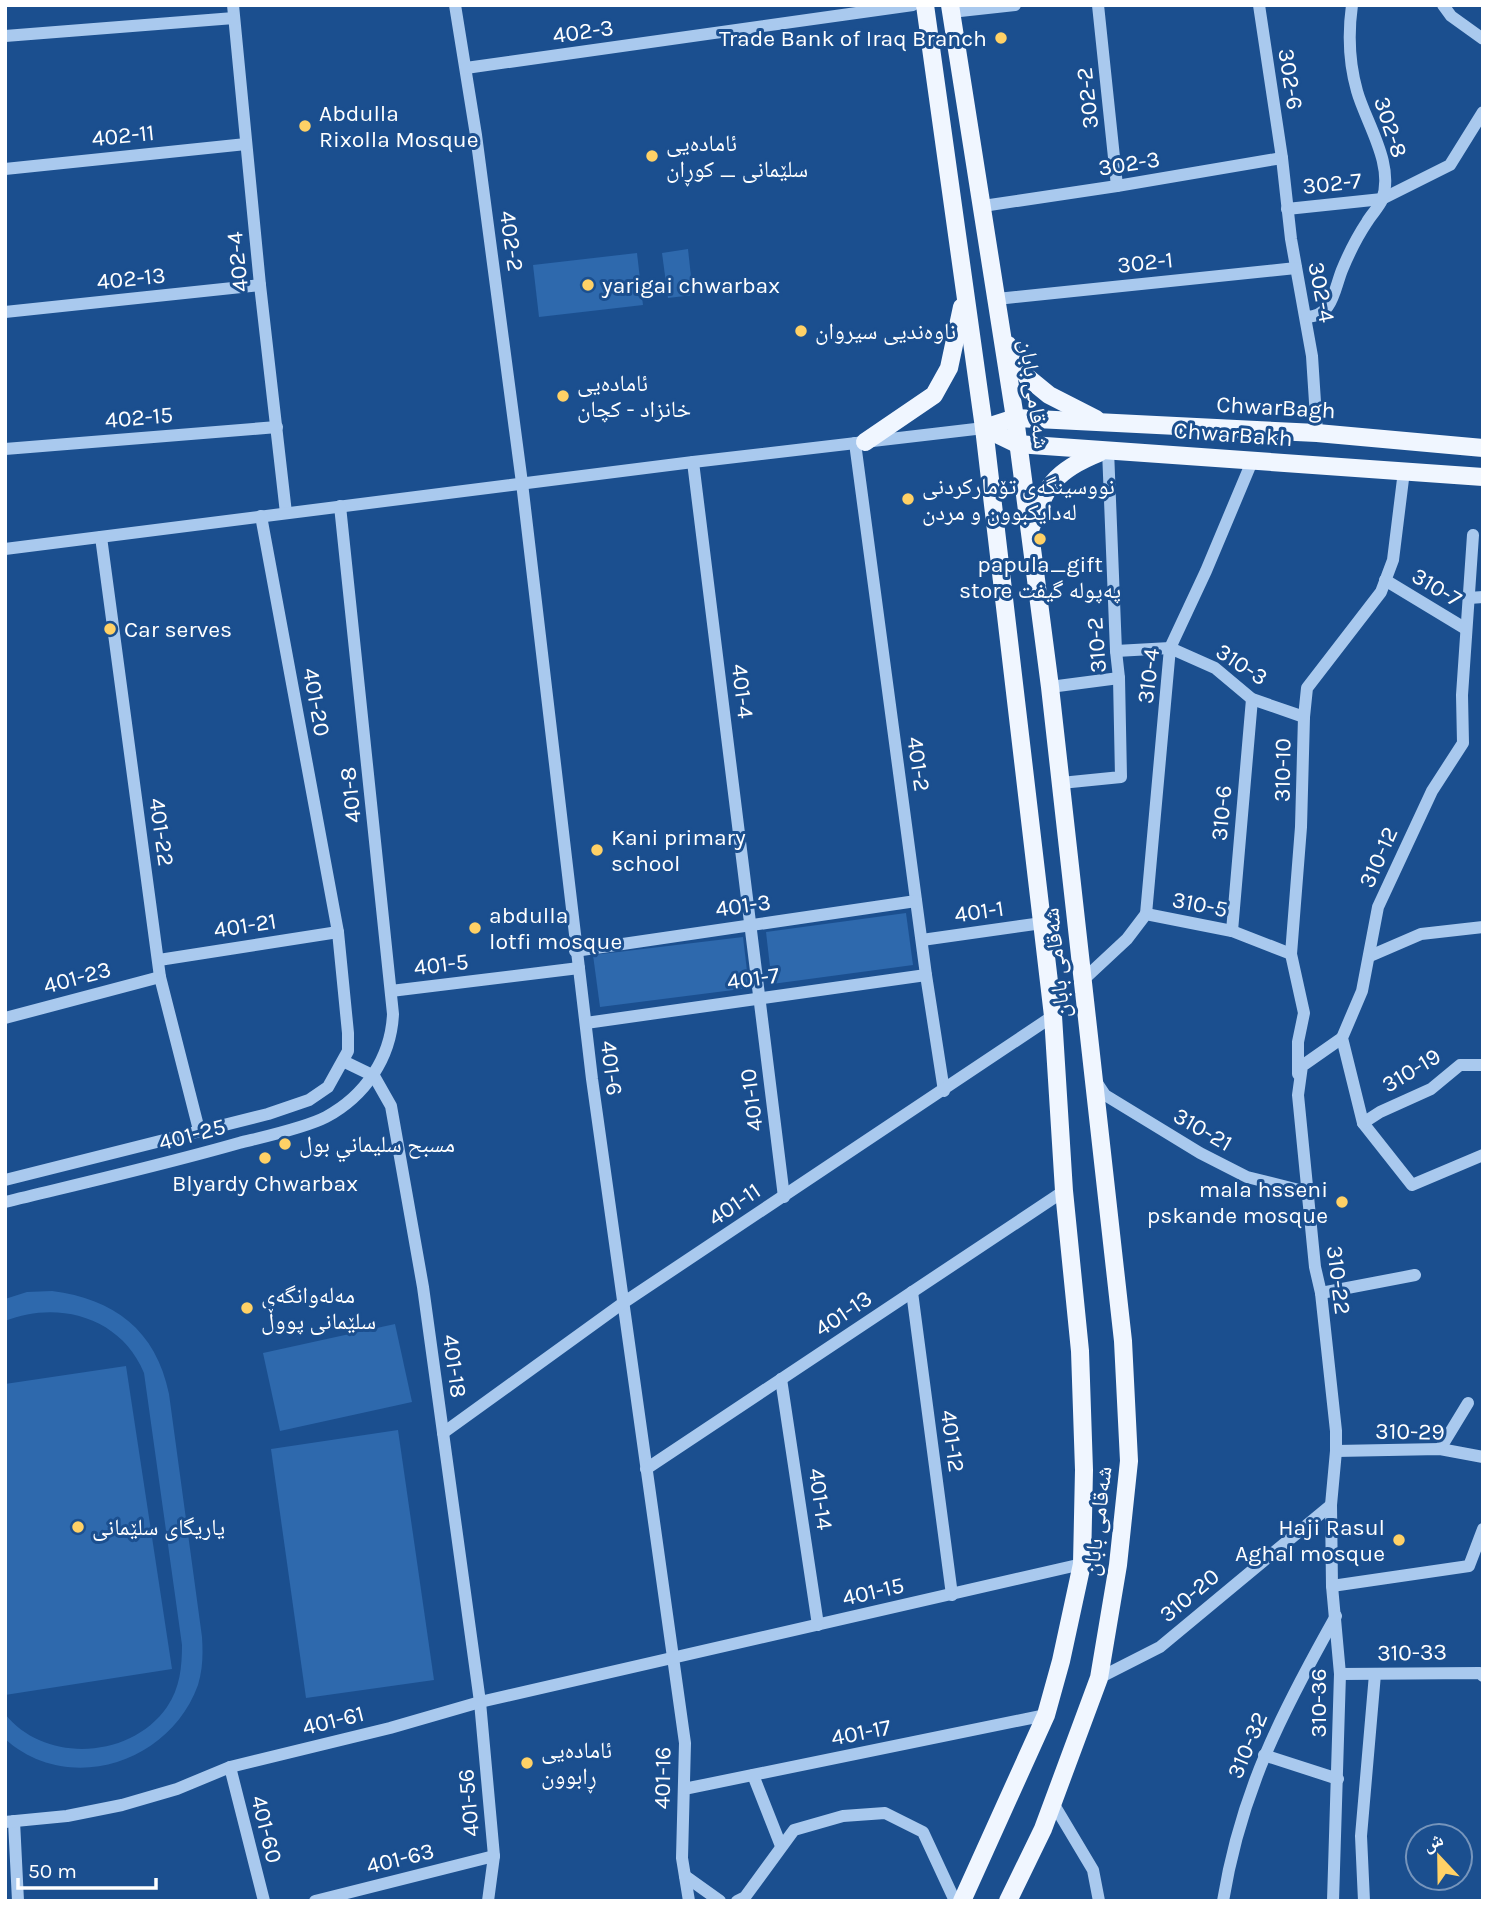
<svg xmlns="http://www.w3.org/2000/svg" width="1488" height="1906" viewBox="0 0 1488 1906" font-family="Karla,'Noto Naskh Arabic',sans-serif">
  <style>
    .green { fill: #2e69ad }
    .lines { fill: none; stroke-linecap: round; stroke-linejoin: round }
    .minor { stroke: #a9c9ee; stroke-width: 12 }
    .major { stroke: #f0f6ff; stroke-width: 18 }
    .poi-dot { fill: #ffd166; stroke: #1b4f8f; stroke-width: 2.5 }
    .labels { text-anchor: middle; stroke-width: 6; stroke-linejoin: round; paint-order: stroke }
    .street-label { font-size: 23px; fill: #fff; stroke: #1b4f8f }
    .poi-label { font-size: 23px; fill: #fff; stroke: #1b4f8f; text-anchor: start }
  </style>
  <rect width="100%" height="100%" fill="#1b4f8f"/>
  <g class="green">
    <polygon points="688,249 693,295 668,298 662,253"/>
    <polygon points="637,253 643,305 539,317 533,265"/>
    <polygon points="906,913 913,965 772,984 766,932"/>
    <polygon points="743,937 749,988 600,1007 593,955"/>
    <path d="M52 1291C114 1299 156 1330 169 1394L202 1637C203 1653 203 1669 198 1685 170 1763 69 1796 5 1739V1714C45 1764 131 1759 167 1707 180 1688 182 1667 182 1645L144 1373C121 1317 58 1300 5 1321V1299L27 1292Z"/>
    <polygon points="395,1324 412,1402 280,1431 263,1353"/>
    <polygon points="126,1366 172,1669 5,1695 5,1384"/>
    <polygon points="398,1430 434,1680 306,1698 271,1449"/>
  </g>
  <g class="lines">
    <g class="minor">
      <polyline points="233,5 260,285 286,513"/>
      <polyline points="455,5 476,135 522,483 592,1079 685,1743 682,1858 689,1901"/>
      <polyline points="1098,5 1117,186"/>
      <polyline points="1259,5 1282,158 1291,239 1312,356 1317,433"/>
      <polyline points="1443,5 1451,16 1483,39"/>
      <polyline points="951,12 1015,5"/>
      <polyline points="5,36 234,18"/>
      <polyline points="466,68 913,5"/>
      <polyline points="5,169 246,144"/>
      <polyline points="983,206 1117,186 1282,158"/>
      <polyline points="1287,209 1382,199 1450,165 1483,112"/>
      <polyline points="997,299 1296,268"/>
      <polyline points="5,312 260,285"/>
      <path d="M1307 317C1333 316 1334 290 1342 270 1349 253 1357 237 1367 222 1371 215 1379 207 1382 200 1395 165 1366 123 1357 91 1349 63 1348 34 1352 5"/>
      <polyline points="855,443 926,975 944,1091"/>
      <polyline points="5,449 277,427"/>
      <polyline points="693,462 784,1197"/>
      <polyline points="1473,535 1462,695 1463,743 1432,791 1378,907 1362,991 1342,1038 1363,1123 1412,1185 1483,1155"/>
      <polyline points="101,537 160,977 199,1130"/>
      <polyline points="5,549 693,462 984,428"/>
      <polyline points="1385,580 1466,629"/>
      <polyline points="1469,598 1483,597"/>
      <polyline points="1116,651 1170,648 1215,668 1252,699 1304,717"/>
      <polyline points="1050,687 1119,678"/>
      <polyline points="1061,783 1121,777 1119,678 1116,651 1108,450"/>
      <polyline points="1146,914 1170,648 1206,571 1253,459"/>
      <polyline points="1232,931 1252,699"/>
      <polyline points="922,940 1042,923"/>
      <polyline points="575,951 916,901"/>
      <polyline points="1370,956 1421,934 1483,927"/>
      <polyline points="159,960 338,932"/>
      <polyline points="1083,980 1127,939 1146,914 1232,931 1291,954"/>
      <polyline points="391,991 579,968"/>
      <polyline points="5,1018 160,977"/>
      <polyline points="586,1023 926,975"/>
      <polyline points="343,1061 374,1076 391,1106 423,1287 480,1702 494,1856 488,1901"/>
      <polyline points="1298,1074 1298,1042 1304,1013 1291,954 1301,827 1304,717 1307,688 1381,592 1393,560 1404,471"/>
      <polyline points="1097,1083 1105,1095 1200,1153 1247,1177 1307,1192"/>
      <polyline points="1363,1123 1380,1112 1431,1089 1460,1065 1483,1065"/>
      <polyline points="5,1180 268,1114 309,1100 328,1087 348,1051 348,1033 338,932 261,516"/>
      <path d="M5 1202C83 1183 162 1165 239 1143 263 1137 305 1128 326 1117 365 1096 391 1058 393 1014L340 506"/>
      <polyline points="912,1292 952,1595"/>
      <polyline points="1321,1293 1415,1275"/>
      <polyline points="781,1379 818,1625"/>
      <polyline points="443,1433 623,1303 1053,1016"/>
      <polyline points="1440,1449 1468,1403"/>
      <polyline points="1336,1451 1440,1449 1483,1457"/>
      <polyline points="646,1469 1064,1191"/>
      <polyline points="1332,1586 1469,1566 1483,1529"/>
      <polyline points="1340,1674 1480,1673 1483,1676"/>
      <polyline points="1099,1678 1160,1647 1331,1505"/>
      <polyline points="1264,1755 1338,1779"/>
      <polyline points="230,1767 264,1901"/>
      <polyline points="753,1775 781,1846"/>
      <polyline points="684,1789 1046,1715"/>
      <polyline points="1053,1803 1093,1870 1099,1901"/>
      <polyline points="14,1821 18,1901"/>
      <polyline points="5,1822 67,1816 122,1805 177,1789 230,1767 390,1728 480,1702 1082,1564"/>
      <polyline points="685,1876 720,1901"/>
      <polyline points="315,1901 494,1856"/>
      <polyline points="737,1901 745,1897 794,1830 843,1816 885,1813 923,1832 955,1901"/>
      <path d="M1223 1901C1241 1791 1282 1712 1336 1616"/>
      <polyline points="1333,1901 1340,1674 1332,1586 1331,1505 1336,1451 1336,1431 1321,1293 1315,1267 1298,1095 1302,1066 1342,1038"/>
      <polyline points="1364,1901 1361,1836 1375,1674"/>
    </g>
    <g class="major">
      <polyline points="925,5 984,428 1053,1016 1064,1191 1080,1351 1084,1470 1082,1564 1061,1661 1046,1715 962,1901"/>
      <polyline points="950,5 1015,418 1050,687 1123,1341 1129,1461 1118,1565 1099,1678 1043,1829 1008,1901"/>
      <polyline points="1008,345 1027,377 1049,395 1096,419"/>
      <polyline points="984,428 1017,444 1483,477"/>
      <polyline points="984,428 1015,418 1317,433 1483,448"/>
      <polyline points="865,442 934,395 949,368 962,307"/>
      <path d="M1030 530C1046 486 1054 471 1099 453"/>
    </g>
  </g>
  <g class="poi-dot">
    <circle cx="1001" cy="38" r="7"/>
    <circle cx="305" cy="126" r="7"/>
    <circle cx="652" cy="156" r="7"/>
    <circle cx="588" cy="285" r="7"/>
    <circle cx="801" cy="331" r="7"/>
    <circle cx="563" cy="396" r="7"/>
    <circle cx="908" cy="499" r="7"/>
    <circle cx="1040" cy="539" r="7"/>
    <circle cx="110" cy="629" r="7"/>
    <circle cx="597" cy="850" r="7"/>
    <circle cx="475" cy="928" r="7"/>
    <circle cx="285" cy="1144" r="7"/>
    <circle cx="265" cy="1158" r="7"/>
    <circle cx="1342" cy="1202" r="7"/>
    <circle cx="247" cy="1308" r="7"/>
    <circle cx="78" cy="1527" r="7"/>
    <circle cx="1399" cy="1540" r="7"/>
    <circle cx="527" cy="1763" r="7"/>
  </g>
  <g class="labels">
    <g class="street-label">
      <text transform="translate(583 31) rotate(-8)" y="8">402-3</text>
      <text transform="translate(1291 79) rotate(81)" y="8">302-6</text>
      <text transform="translate(1087 98) rotate(-96)" y="8">302-2</text>
      <text transform="translate(1391 127) rotate(72)" y="8">302-8</text>
      <text transform="translate(123 135) rotate(-6)" y="8">402-11</text>
      <text transform="translate(1129 163) rotate(-9)" y="8">302-3</text>
      <text transform="translate(1332 183) rotate(-6)" y="8">302-7</text>
      <text transform="translate(512 241) rotate(82)" y="8">402-2</text>
      <text transform="translate(237 262) rotate(-96)" y="8">402-4</text>
      <text transform="translate(1145 262) rotate(-6)" y="8">302-1</text>
      <text transform="translate(131 278) rotate(-6)" y="8">402-13</text>
      <text transform="translate(1322 292) rotate(79)" y="8">302-4</text>
      <text transform="translate(1035 394) rotate(82)" y="8">شەقامی بابان</text>
      <text transform="translate(1276 407) rotate(3)" y="8">ChwarBagh</text>
      <text transform="translate(139 417) rotate(-5)" y="8">402-15</text>
      <text transform="translate(1233 434) rotate(4)" y="8">ChwarBakh</text>
      <text transform="translate(1437 587) rotate(31)" y="8">310-7</text>
      <text transform="translate(1096 645) rotate(-94)" y="8">310-2</text>
      <text transform="translate(1242 664) rotate(33)" y="8">310-3</text>
      <text transform="translate(1148 676) rotate(-83)" y="8">310-4</text>
      <text transform="translate(743 691) rotate(83)" y="8">401-4</text>
      <text transform="translate(317 702) rotate(80)" y="8">401-20</text>
      <text transform="translate(919 764) rotate(82)" y="8">401-2</text>
      <text transform="translate(1282 770) rotate(-89)" y="8">310-10</text>
      <text transform="translate(350 795) rotate(-96)" y="8">401-8</text>
      <text transform="translate(1221 813) rotate(-85)" y="8">310-6</text>
      <text transform="translate(162 832) rotate(82)" y="8">401-22</text>
      <text transform="translate(1378 857) rotate(-66)" y="8">310-12</text>
      <text transform="translate(1200 904) rotate(11)" y="8">310-5</text>
      <text transform="translate(743 905) rotate(-8)" y="8">401-3</text>
      <text transform="translate(979 911) rotate(-8)" y="8">401-1</text>
      <text transform="translate(245 925) rotate(-9)" y="8">401-21</text>
      <text transform="translate(1056 963) rotate(-96)" y="8">شەقامی بابان</text>
      <text transform="translate(441 964) rotate(-7)" y="8">401-5</text>
      <text transform="translate(77 977) rotate(-15)" y="8">401-23</text>
      <text transform="translate(753 978) rotate(-8)" y="8">401-7</text>
      <text transform="translate(612 1068) rotate(83)" y="8">401-6</text>
      <text transform="translate(1411 1070) rotate(-31)" y="8">310-19</text>
      <text transform="translate(751 1100) rotate(-97)" y="8">401-10</text>
      <text transform="translate(1203 1129) rotate(30)" y="8">310-21</text>
      <text transform="translate(192 1134) rotate(-15)" y="8">401-25</text>
      <text transform="translate(734 1204) rotate(-34)" y="8">401-11</text>
      <text transform="translate(1339 1280) rotate(83)" y="8">310-22</text>
      <text transform="translate(843 1313) rotate(-34)" y="8">401-13</text>
      <text transform="translate(455 1366) rotate(82)" y="8">401-18</text>
      <text transform="translate(1410 1431) rotate(1)" y="8">310-29</text>
      <text transform="translate(953 1441) rotate(82)" y="8">401-12</text>
      <text transform="translate(821 1499) rotate(82)" y="8">401-14</text>
      <text transform="translate(1097 1521) rotate(-83)" y="8">شەقامی بابان</text>
      <text transform="translate(873 1591) rotate(-13)" y="8">401-15</text>
      <text transform="translate(1189 1595) rotate(-40)" y="8">310-20</text>
      <text transform="translate(1412 1652) rotate(-1)" y="8">310-33</text>
      <text transform="translate(1318 1703) rotate(-90)" y="8">310-36</text>
      <text transform="translate(333 1720) rotate(-14)" y="8">401-61</text>
      <text transform="translate(861 1732) rotate(-11)" y="8">401-17</text>
      <text transform="translate(1247 1745) rotate(-67)" y="8">310-32</text>
      <text transform="translate(662 1778) rotate(-89)" y="8">401-16</text>
      <text transform="translate(468 1803) rotate(-95)" y="8">401-56</text>
      <text transform="translate(267 1829) rotate(76)" y="8">401-60</text>
      <text transform="translate(400 1858) rotate(-14)" y="8">401-63</text>
    </g>
    <g class="poi-label">
      <text x="987" y="46" text-anchor="end">Trade Bank of Iraq Branch</text>
      <text x="319" y="121">Abdulla<tspan x="319" dy="26">Rixolla Mosque</tspan></text>
      <text x="666" y="151">ئامادەیی<tspan x="666" dy="26">سلێمانی _ کوڕان</tspan></text>
      <text x="602" y="293">yarigai chwarbax</text>
      <text x="815" y="339">ناوەندیی سیروان</text>
      <text x="577" y="391">ئامادەیی<tspan x="577" dy="26">خانزاد - کچان</tspan></text>
      <text x="922" y="494">نووسینگەی تۆمارکردنی<tspan x="922" dy="26">لەدایکبوون و مردن</tspan></text>
      <text x="1040" y="572" text-anchor="middle">papula_gift<tspan x="1040" dy="26">store پەپولە گیفت</tspan></text>
      <text x="124" y="637">Car serves</text>
      <text x="611" y="845">Kani primary<tspan x="611" dy="26">school</tspan></text>
      <text x="489" y="923">abdulla<tspan x="489" dy="26">lotfi mosque</tspan></text>
      <text x="299" y="1152">مسبح سلیماني بول</text>
      <text x="265" y="1191" text-anchor="middle">Blyardy Chwarbax</text>
      <text x="1328" y="1197" text-anchor="end">mala hsseni<tspan x="1328" dy="26">pskande mosque</tspan></text>
      <text x="261" y="1303">مەلەوانگەی<tspan x="261" dy="26">سلێمانی پووڵ</tspan></text>
      <text x="92" y="1535">یاریگای سلێمانی</text>
      <text x="1385" y="1535" text-anchor="end">Haji Rasul<tspan x="1385" dy="26">Aghal mosque</tspan></text>
      <text x="541" y="1758">ئامادەیی<tspan x="541" dy="26">ڕابوون</tspan></text>
    </g>
  </g>
  <rect width="1488" height="1906" fill="none" stroke="#ffffff" stroke-width="14"/>
  <g transform="translate(1439 1857) rotate(338)"><circle r="33" fill="#1b4f8f" stroke="#7695bc" stroke-width="2"/>
  <path d="M0-5L12 26L0 18L-12 26Z" fill="#ffd166"/>
  <text y="-10" font-size="19" font-weight="bold" text-anchor="middle" fill="#ffffff">ش</text>
  </g>
  <path d="M18 1878v10h138v-10" fill="none" stroke="#ffffff" stroke-width="3.5"/>
  <text x="28" y="1878" font-size="21" fill="#ffffff" stroke="#1b4f8f" stroke-width="5" paint-order="stroke">50 m</text>
</svg>
